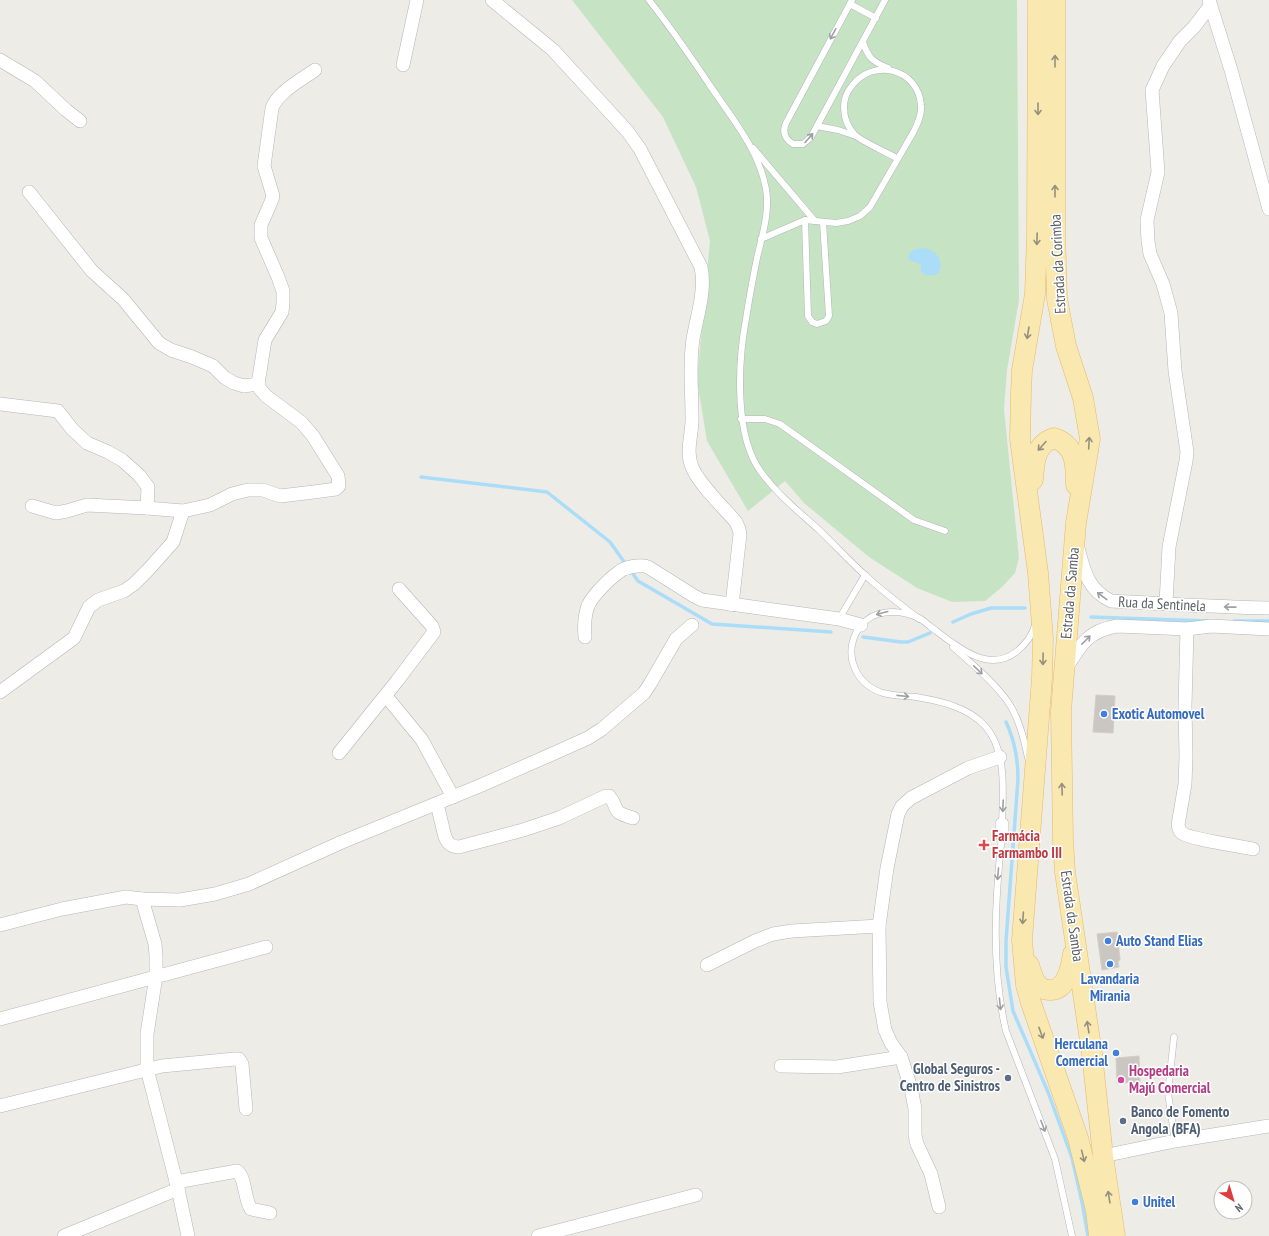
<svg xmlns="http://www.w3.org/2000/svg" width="1269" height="1236" viewBox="0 0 1269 1236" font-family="'PT Sans Narrow',sans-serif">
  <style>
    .green { fill: #c6e4c4 }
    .water { fill: #abddf9 }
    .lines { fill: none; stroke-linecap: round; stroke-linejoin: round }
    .stream { stroke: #abddf9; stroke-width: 3.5 }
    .building { fill: #cac7c2; stroke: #d3cdc4 }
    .lane-casing { stroke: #b3b6b9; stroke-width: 7 }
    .street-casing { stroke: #b3b6b9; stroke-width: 14 }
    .primary-casing { stroke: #e7b966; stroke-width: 21 }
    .lane { stroke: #fff; stroke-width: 6 }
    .street { stroke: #fff; stroke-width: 13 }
    .primary { stroke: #f9e8b0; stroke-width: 20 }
    .oneway { stroke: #9ea0a3 }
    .oneway2 { stroke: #94907f }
    .shop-dot { fill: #3f7fe0; stroke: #fff; stroke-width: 1.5 }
    .health-dot { fill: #e0444e; stroke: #fff; stroke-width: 1.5 }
    .service-dot { fill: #5c6f8a; stroke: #fff; stroke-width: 1.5 }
    .hotel-dot { fill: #d1479c; stroke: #fff; stroke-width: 1.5 }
    .labels { text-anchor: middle; stroke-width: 3; stroke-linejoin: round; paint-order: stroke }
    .street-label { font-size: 15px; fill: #5d6165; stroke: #fff }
    .shop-label { font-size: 15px; font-weight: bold; fill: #366cbe; stroke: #fff; text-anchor: start }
    .health-label { font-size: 15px; font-weight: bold; fill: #be3a42; stroke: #fff; text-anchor: start }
    .service-label { font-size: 15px; font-weight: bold; fill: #4e5e75; stroke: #fff; text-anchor: end }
    .hotel-label { font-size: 15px; font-weight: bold; fill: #b23c85; stroke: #fff; text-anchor: start }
  </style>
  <rect width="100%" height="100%" fill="#eeece6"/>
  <polygon class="green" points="572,0 1017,0 1019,300 1007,370 1004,409 1019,558 1015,573 1002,587 985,601 952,602 917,588 869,557 804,503 785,481 748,511 707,441 697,380 710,241 696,187 663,117"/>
  <path class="water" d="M924 248C937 251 944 260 939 273 932 276 928 277 921 272V265C917 262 912 262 908 258 908 250 917 249 924 248Z"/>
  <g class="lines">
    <g class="stream">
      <polyline points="421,477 547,492 610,542 627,566"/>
      <polyline points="631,571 638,581 712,624 831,632"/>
      <polyline points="1091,617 1208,621"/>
      <polyline points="1234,621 1269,621"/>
      <polyline points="953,622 971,614 991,608 1025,608"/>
      <polyline points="863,637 901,642 908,642 930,633"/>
      <path d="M1006 722C1015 741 1018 758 1018 779L1006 941V967L1013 1011 1048 1092 1072 1158 1082 1202 1088 1236"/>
    </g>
  </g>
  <g class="building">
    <polygon points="1096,695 1115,696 1113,733 1093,732"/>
    <polygon points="1117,932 1120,960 1118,961 1119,967 1102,970 1097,934"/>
    <polygon points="1139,1056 1140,1082 1117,1083 1116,1058"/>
  </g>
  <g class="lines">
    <g class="lane-casing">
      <g id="lane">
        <path d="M649 0C671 28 691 57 711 87 732 118 759 150 766 189 770 212 762 236 757 258 753 278 749 299 746 319 738 362 734 436 761 472 777 494 798 511 818 529 834 544 849 561 865 575 882 591 901 605 919 619"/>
        <path d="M852 0 786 123C782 132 785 139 793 144H803L811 137 885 0"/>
        <polyline points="850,4 876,18"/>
        <path d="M863 42C868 58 873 62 888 68"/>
        <polyline points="817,126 838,130 856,136"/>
        <polyline points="753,148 815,221"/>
        <polyline points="805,220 808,316 812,322 817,324 826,321 829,316 823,222"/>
        <path d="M761 239 805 220 836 223 848 221 860 216 870 207 914 131C918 123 922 114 921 105 918 68 872 57 851 87 847 92 844 100 844 107 844 117 847 127 855 135 861 141 888 153 898 159"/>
        <polyline points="741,419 765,419 780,424 914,520 945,531"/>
        <polyline points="839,619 865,575"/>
        <path d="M953 647C972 664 993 681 1008 702 1019 718 1024 739 1028 758"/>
        <path d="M1002 824C1003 793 1007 750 985 726 968 707 940 701 916 697 905 696 894 696 883 693 857 685 844 658 856 633 861 624 868 617 878 614 892 610 906 612 919 618 923 620 927 624 931 627 955 645 987 674 1016 652 1025 645 1032 636 1035 625"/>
        <path d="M1002 835C995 900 991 967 1006 1031L1055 1159 1072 1236"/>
        <polyline points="1174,1037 1168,1093 1175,1141"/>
      </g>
    </g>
    <g class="street-casing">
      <g id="street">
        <path d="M492 0 553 50 628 132 640 149 701 267C706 290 697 316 693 339 689 365 692 390 692 416 693 433 685 450 692 467 698 483 724 508 736 522L739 529 740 534 732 605"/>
        <polyline points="1209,0 1231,70 1269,209"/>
        <polyline points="0,60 35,81 66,110 80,121"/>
        <polyline points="403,65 417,0"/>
        <polyline points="29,192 92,271 123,299 159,343 171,350 192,357 213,366 225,378 234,383 244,386 258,384"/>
        <polyline points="0,404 58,411 72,429 87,443 108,452 122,460 139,475 148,487 147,508"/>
        <path d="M32 506 56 513 67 511 87 505 147 508 183 511 210 505 232 494 248 490H263L280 496 314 492 336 489 339 486 338 476 313 436 301 422 266 396 260 389 258 384 265 340 282 312 283 303V291L278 277 261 238V225L271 202 273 196 264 166 272 108C278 92 301 80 315 70"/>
        <path d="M1078 548C1084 571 1088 590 1111 601 1164 604 1216 607 1269 608"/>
        <polyline points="1166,603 1169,547 1186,461 1187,452 1175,371 1171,313 1163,284 1150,254 1148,241 1147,220 1158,172 1152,90 1163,66 1180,41 1194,27 1210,6"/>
        <path d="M1187 629 1185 706 1186 756 1185 784 1178 825C1179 828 1179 831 1182 833 1189 839 1240 846 1253 849"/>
        <path d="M585 637C584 626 584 617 588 606 592 596 609 579 619 572 624 567 642 564 648 567L694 596 702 600 839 619 861 625"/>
        <path d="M1067 667C1081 644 1088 631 1117 626L1187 629 1211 626 1269 629"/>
        <polyline points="0,692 74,638 89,607 98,600 124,591 134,584 148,570 173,542 183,511"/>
        <polyline points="386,696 422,740 453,797"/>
        <polyline points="339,753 397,681 434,632 432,626 399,589"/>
        <path d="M437 804 445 837C448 844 452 847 459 847L523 830 559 818 606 796H609C621 810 609 811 633 818"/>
        <polyline points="1002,835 1002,824"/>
        <polyline points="142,899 155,944 156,955 156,976 147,1034 147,1069 178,1189 188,1236"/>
        <polyline points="0,925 62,909 126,897 142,899 180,900 215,894 249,884 342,842 477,787 550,755 588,738 602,729 644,693 650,684 676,639 692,625"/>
        <polyline points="707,965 755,941 773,934 792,931 879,926"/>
        <polyline points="0,1019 266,947"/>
        <polyline points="781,1066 837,1067 901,1057"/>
        <polyline points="0,1106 162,1066 235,1059 239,1059 242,1064 246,1109"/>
        <polyline points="1103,1156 1175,1141 1269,1126"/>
        <path d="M176 1182 237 1171C246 1178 244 1199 251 1209L270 1213"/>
        <polyline points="939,1207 931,1174 917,1144 915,1135 915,1109 911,1088 901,1057 891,1043 885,1030 880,1002 879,926 887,868 898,814 902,806 911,798 968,768 1000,757"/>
        <polyline points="64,1236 178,1189"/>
        <polyline points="538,1236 696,1195"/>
      </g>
    </g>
    <g class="primary-casing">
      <g id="primary">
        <polyline points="1038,0 1037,235 1035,294 1022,370 1021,392 1020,439 1038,573 1043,638 1042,678 1022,940 1026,985 1031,1003 1078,1138 1096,1210 1099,1236"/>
        <polyline points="1055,0 1055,230 1057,299 1066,346 1083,398 1090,439 1076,523 1061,711 1063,841 1065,872 1092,1054 1103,1156 1115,1236"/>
        <path d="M1033 480C1034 463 1035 444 1054 438 1076 445 1076 465 1076 485"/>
        <path d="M1029 965C1031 971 1033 980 1038 985 1040 988 1045 990 1049 990 1067 991 1071 967 1073 954"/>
      </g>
    </g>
    <use href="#lane" class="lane"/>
    <use href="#street" class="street"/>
    <use href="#primary" class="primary"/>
  </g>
  <defs><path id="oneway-shaft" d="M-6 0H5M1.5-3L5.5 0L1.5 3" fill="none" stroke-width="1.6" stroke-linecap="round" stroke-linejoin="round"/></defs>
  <g class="oneway">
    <use href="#oneway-shaft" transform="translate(833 34) rotate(118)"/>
    <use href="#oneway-shaft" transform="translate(809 138) rotate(-49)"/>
    <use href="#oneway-shaft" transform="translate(1102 596) rotate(-143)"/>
    <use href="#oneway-shaft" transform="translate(1230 607) rotate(-179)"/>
    <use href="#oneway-shaft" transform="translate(882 613) rotate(165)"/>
    <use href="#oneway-shaft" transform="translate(1086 640) rotate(-45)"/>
    <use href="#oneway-shaft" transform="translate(978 670) rotate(44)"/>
    <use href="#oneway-shaft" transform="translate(903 696) rotate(6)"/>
    <use href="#oneway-shaft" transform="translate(1003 806) rotate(92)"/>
    <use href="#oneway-shaft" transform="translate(998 874) rotate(95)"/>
    <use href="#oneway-shaft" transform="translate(1000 1004) rotate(84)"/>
    <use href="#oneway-shaft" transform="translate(1043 1126) rotate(69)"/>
  </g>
  <g class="oneway2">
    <use href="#oneway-shaft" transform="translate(1055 61) rotate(-90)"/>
    <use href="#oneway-shaft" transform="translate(1038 109) rotate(90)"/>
    <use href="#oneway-shaft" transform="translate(1055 191) rotate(-90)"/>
    <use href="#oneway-shaft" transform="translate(1037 239) rotate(92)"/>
    <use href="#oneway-shaft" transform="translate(1028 333) rotate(99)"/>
    <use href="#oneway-shaft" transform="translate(1089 443) rotate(-87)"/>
    <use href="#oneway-shaft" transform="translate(1042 446) rotate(132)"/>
    <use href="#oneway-shaft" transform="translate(1043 659) rotate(91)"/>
    <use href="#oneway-shaft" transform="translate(1062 789) rotate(-92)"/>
    <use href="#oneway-shaft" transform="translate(1023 918) rotate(94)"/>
    <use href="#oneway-shaft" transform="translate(1088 1027) rotate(-99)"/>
    <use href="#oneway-shaft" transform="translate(1041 1033) rotate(70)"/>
    <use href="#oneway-shaft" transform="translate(1083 1156) rotate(76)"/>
    <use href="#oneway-shaft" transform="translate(1109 1197) rotate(-99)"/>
  </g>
  <g class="shop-dot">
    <circle cx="1104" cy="714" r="4"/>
    <circle cx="1108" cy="941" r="4"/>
    <circle cx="1110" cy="964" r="4"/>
    <circle cx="1116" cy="1053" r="4"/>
    <circle cx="1135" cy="1202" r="4"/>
  </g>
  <path class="health-dot" d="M982 839h4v4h4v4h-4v4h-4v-4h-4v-4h4z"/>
  <g class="service-dot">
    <circle cx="1008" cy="1078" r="4"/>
    <circle cx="1123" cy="1121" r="4"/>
  </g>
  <circle class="hotel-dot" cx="1121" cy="1080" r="4"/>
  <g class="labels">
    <g class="street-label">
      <text transform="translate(1058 264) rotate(-93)" y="5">Estrada da Corimba</text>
      <text transform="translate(1070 593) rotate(-85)" y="5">Estrada da Samba</text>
      <text transform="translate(1162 604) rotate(3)" y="5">Rua da Sentinela</text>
      <text transform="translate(1072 916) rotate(82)" y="5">Estrada da Samba</text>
    </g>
    <g class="shop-label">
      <text x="1112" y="719">Exotic Automovel</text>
      <text x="1116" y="946">Auto Stand Elias</text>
      <text x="1110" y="984" text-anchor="middle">Lavandaria<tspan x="1110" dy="17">Mirania</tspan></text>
      <text x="1108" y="1049" text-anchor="end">Herculana<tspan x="1108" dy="17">Comercial</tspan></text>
      <text x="1143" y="1207">Unitel</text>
    </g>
    <g class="health-label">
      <text x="992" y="841">Farmácia<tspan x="992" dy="17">Farmambo III</tspan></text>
    </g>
    <g class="service-label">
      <text x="1000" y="1074">Global Seguros -<tspan x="1000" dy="17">Centro de Sinistros</tspan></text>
      <text x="1131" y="1117" text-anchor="start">Banco de Fomento<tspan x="1131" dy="17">Angola (BFA)</tspan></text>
    </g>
    <g class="hotel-label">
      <text x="1129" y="1076">Hospedaria<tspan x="1129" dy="17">Majú Comercial</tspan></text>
    </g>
  </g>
  <g transform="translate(1233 1200) rotate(142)"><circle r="19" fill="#ffffff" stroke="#bec0c1"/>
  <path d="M0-3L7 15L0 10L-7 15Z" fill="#dd3e3d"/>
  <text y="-6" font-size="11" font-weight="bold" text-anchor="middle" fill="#5d6165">N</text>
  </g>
</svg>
